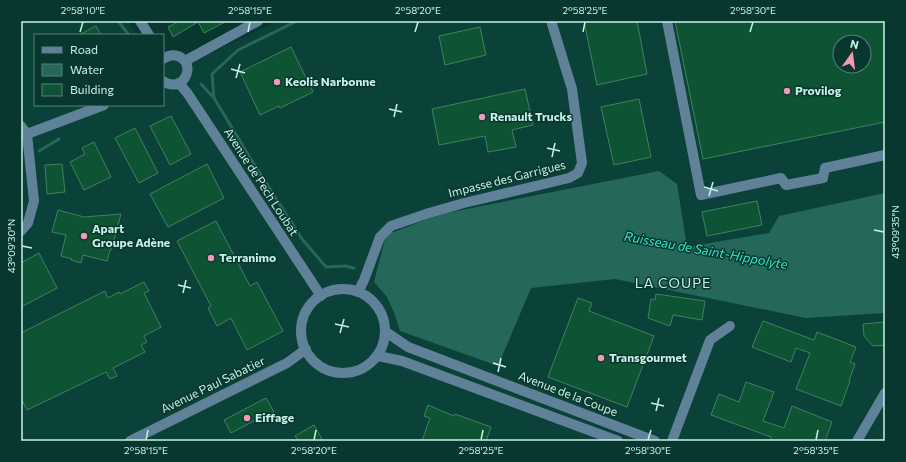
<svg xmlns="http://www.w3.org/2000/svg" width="906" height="462" viewBox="0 0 906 462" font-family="Commissioner,sans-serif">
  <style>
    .built { fill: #0a4239; fill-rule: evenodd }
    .water { fill: #26675b }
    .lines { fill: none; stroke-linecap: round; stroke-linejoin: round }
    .stream { stroke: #26675b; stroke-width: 3 }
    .building { fill: #0d5334; stroke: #42815f; fill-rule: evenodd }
    .minor { stroke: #608298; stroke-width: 10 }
    .ticks { fill: none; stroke: #caf1e7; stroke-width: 1.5 }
    .poi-dot { fill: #f09ab6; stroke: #07372f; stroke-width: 1.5 }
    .labels { text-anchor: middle; stroke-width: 3; stroke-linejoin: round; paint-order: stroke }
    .poi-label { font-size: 12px; font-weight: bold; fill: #caf1e7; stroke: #07372f; text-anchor: start }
    .street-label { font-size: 12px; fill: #caf1e7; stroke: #07372f }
    .water-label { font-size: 13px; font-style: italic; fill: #2ee7c9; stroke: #07372f }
    .quarter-label { font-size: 14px; letter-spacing: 1px; fill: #caf1e7; stroke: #07372f }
    .neatline { fill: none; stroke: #caf1e7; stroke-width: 1.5 }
    .ticks-label { font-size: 10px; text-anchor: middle; fill: #caf1e7 }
  </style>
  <rect width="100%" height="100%" fill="#07372f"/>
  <path class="built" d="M21 21H128L137 35H35V105H163V59L192 62 278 21H885V441H21ZM840 42H864V66H840Z"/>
  <polygon class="water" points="659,171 677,184 687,247 769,233 779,216 885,193 885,313 806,318 615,279 531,288 498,366 400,331 395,315 387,297 374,282 386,235 441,214"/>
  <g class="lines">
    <g class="stream">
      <polyline points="118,21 129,35"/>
      <polyline points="201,84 214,98 252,161 302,239 326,267 345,266 354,268"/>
      <polyline points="214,98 212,74 238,50 297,21"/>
      <polyline points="39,151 59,139"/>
    </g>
  </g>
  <g class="building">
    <polygon points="180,21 227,21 204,33 198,22 173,37 168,27"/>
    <polygon points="584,21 637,21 647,74 597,85"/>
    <path d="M675 21H885V122L703 159ZM840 42H864V66H840Z"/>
    <polygon points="96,26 101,35 79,35"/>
    <polygon points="480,27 486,55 445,65 439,36"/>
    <polygon points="291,47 313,92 280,108 279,106 260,115 240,72"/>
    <polygon points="525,89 533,125 512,130 516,147 488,152 485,136 439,145 432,109"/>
    <polygon points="639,99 651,157 614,165 601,107"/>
    <polygon points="171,116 191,154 170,165 150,126"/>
    <polygon points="135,128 158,173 139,183 115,138"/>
    <polygon points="94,142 111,177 84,190 70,162 85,154 82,148"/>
    <polygon points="62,164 65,192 47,194 45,165"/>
    <polygon points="207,164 224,198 168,227 150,194"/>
    <polygon points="757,201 762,225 707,236 702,212"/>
    <polygon points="58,210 84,217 121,214 114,240 113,240 111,250 110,250 107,261 83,255 81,263 71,260 72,259 61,256 66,235 52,232"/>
    <polygon points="216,221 250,286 257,282 283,331 247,350 231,318 217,326 208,308 211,306 177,241"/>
    <polygon points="39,253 57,288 21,307 21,263"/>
    <polygon points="144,282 149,291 144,293 161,327 144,336 147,342 141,345 145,352 113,368 117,376 110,379 106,372 27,410 21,398 21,333 105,291 108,298 119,292 120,294"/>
    <polygon points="656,294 705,301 702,320 673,315 670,326 648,318 651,299 655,300"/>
    <polygon points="578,298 592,303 589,311 654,336 627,407 548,377"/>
    <polygon points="763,321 814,340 817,332 856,347 850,362 855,364 849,381 850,381 841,406 796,389 810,353 796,348 791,362 752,347"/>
    <polygon points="885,322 885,345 873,346 864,336 863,324"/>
    <polygon points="746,382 774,392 763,421 784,428 792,406 832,422 825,441 770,441 771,437 711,415 719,394 739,402"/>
    <polygon points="266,398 274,412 268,416 267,414 231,433 224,420"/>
    <polygon points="428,405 454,416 455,414 491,427 486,441 422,441 430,418 424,416"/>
    <polygon points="314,425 323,441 298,441 295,436"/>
  </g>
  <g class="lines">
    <g class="minor">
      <polyline points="140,21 149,35"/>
      <polyline points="667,21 701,195 781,178 786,185 823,178 825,168 885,155"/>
      <path d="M163 59C167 56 172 54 178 56 198 64 183 95 163 81"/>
      <polyline points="185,61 258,21"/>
      <polyline points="179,83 188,94 321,296"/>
      <polyline points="21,126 27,134 34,201 28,223 21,231"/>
      <polyline points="21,135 27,134 104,105"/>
      <circle cx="343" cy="331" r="42"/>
      <polyline points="358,292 364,280 380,237 391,226 429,213 464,203 569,178 578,173 582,163 572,89 552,24"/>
      <polyline points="386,332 408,347 655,441"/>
      <polyline points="378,356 402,361 618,441"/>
      <polyline points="130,441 287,363 306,349"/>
      <polyline points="672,441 710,340 730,326"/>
      <polyline points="857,441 885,393"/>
    </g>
  </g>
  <path class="ticks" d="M80 32 83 22M248 32 250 22M415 32 418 22M583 32 585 22M750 32 753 22M231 69 245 73M236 78 240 64M389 109 402 112M394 117 397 104M547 148 560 151M552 157 555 143M704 187 718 191M709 196 713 182M874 230 884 232M22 246 32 248M178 285 191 288M183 293 186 280M335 324 349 327M340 333 344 319M493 363 506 367M498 372 501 358M651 403 664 406M656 411 659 398M146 440 148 430M314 440 316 430M481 440 483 430M648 440 651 430M816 440 818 430"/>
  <g class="poi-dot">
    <circle cx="277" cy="82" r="4"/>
    <circle cx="787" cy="91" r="4"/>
    <circle cx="482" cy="117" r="4"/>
    <circle cx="84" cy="236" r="4"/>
    <circle cx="211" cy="258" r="4"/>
    <circle cx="601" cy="358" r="4"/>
    <circle cx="247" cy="418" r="4"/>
  </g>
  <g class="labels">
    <g class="poi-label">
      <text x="285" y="86">Keolis Narbonne</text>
      <text x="795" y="95">Provilog</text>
      <text x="490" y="121">Renault Trucks</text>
      <text x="92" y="233">Apart<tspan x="92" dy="14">Groupe Adène</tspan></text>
      <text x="219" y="262">Terranimo</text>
      <text x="609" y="362">Transgourmet</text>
      <text x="255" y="422">Eiffage</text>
    </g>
    <g class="street-label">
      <text transform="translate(507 179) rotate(-14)" y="4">Impasse des Garrigues</text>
      <text transform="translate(261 182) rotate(57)" y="4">Avenue de Pech Loubat</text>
      <text transform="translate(213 385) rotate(-26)" y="4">Avenue Paul Sabatier</text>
      <text transform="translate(568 394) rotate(21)" y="4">Avenue de la Coupe</text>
    </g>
    <g class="water-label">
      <text transform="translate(706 250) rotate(10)" y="5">Ruisseau de Saint-Hippolyte</text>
    </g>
    <g class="quarter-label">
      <text x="673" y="288">LA COUPE</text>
    </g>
  </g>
  <rect width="906" height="462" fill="none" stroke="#07372f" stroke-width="44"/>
  <rect x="34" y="34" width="130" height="72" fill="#07372f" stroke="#558179"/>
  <rect x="42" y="47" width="20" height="6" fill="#608298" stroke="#558179"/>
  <text x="70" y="54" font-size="12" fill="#caf1e7">Road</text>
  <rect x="42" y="64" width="20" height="12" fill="#26675b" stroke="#558179"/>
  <text x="70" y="74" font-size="12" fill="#caf1e7">Water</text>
  <rect x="42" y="84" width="20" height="12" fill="#0d5334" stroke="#558179"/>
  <text x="70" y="94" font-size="12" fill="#caf1e7">Building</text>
  <g transform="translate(852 54) rotate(14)"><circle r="19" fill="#07372f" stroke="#558179"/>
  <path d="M0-3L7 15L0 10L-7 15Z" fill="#f09ab6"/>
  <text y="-6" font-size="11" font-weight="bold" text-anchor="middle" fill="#caf1e7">N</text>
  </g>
  <rect x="22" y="22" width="862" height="418" class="neatline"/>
  <g class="ticks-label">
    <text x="83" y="14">2°58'10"E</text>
    <text x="250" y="14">2°58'15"E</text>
    <text x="418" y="14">2°58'20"E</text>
    <text x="585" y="14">2°58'25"E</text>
    <text x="753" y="14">2°58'30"E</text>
    <text transform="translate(895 232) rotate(-90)" y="4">43°09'35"N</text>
    <text transform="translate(11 246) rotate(-90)" y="4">43°09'30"N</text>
    <text x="146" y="454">2°58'15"E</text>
    <text x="314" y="454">2°58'20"E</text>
    <text x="481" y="454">2°58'25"E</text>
    <text x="648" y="454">2°58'30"E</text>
    <text x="816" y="454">2°58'35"E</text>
  </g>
</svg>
